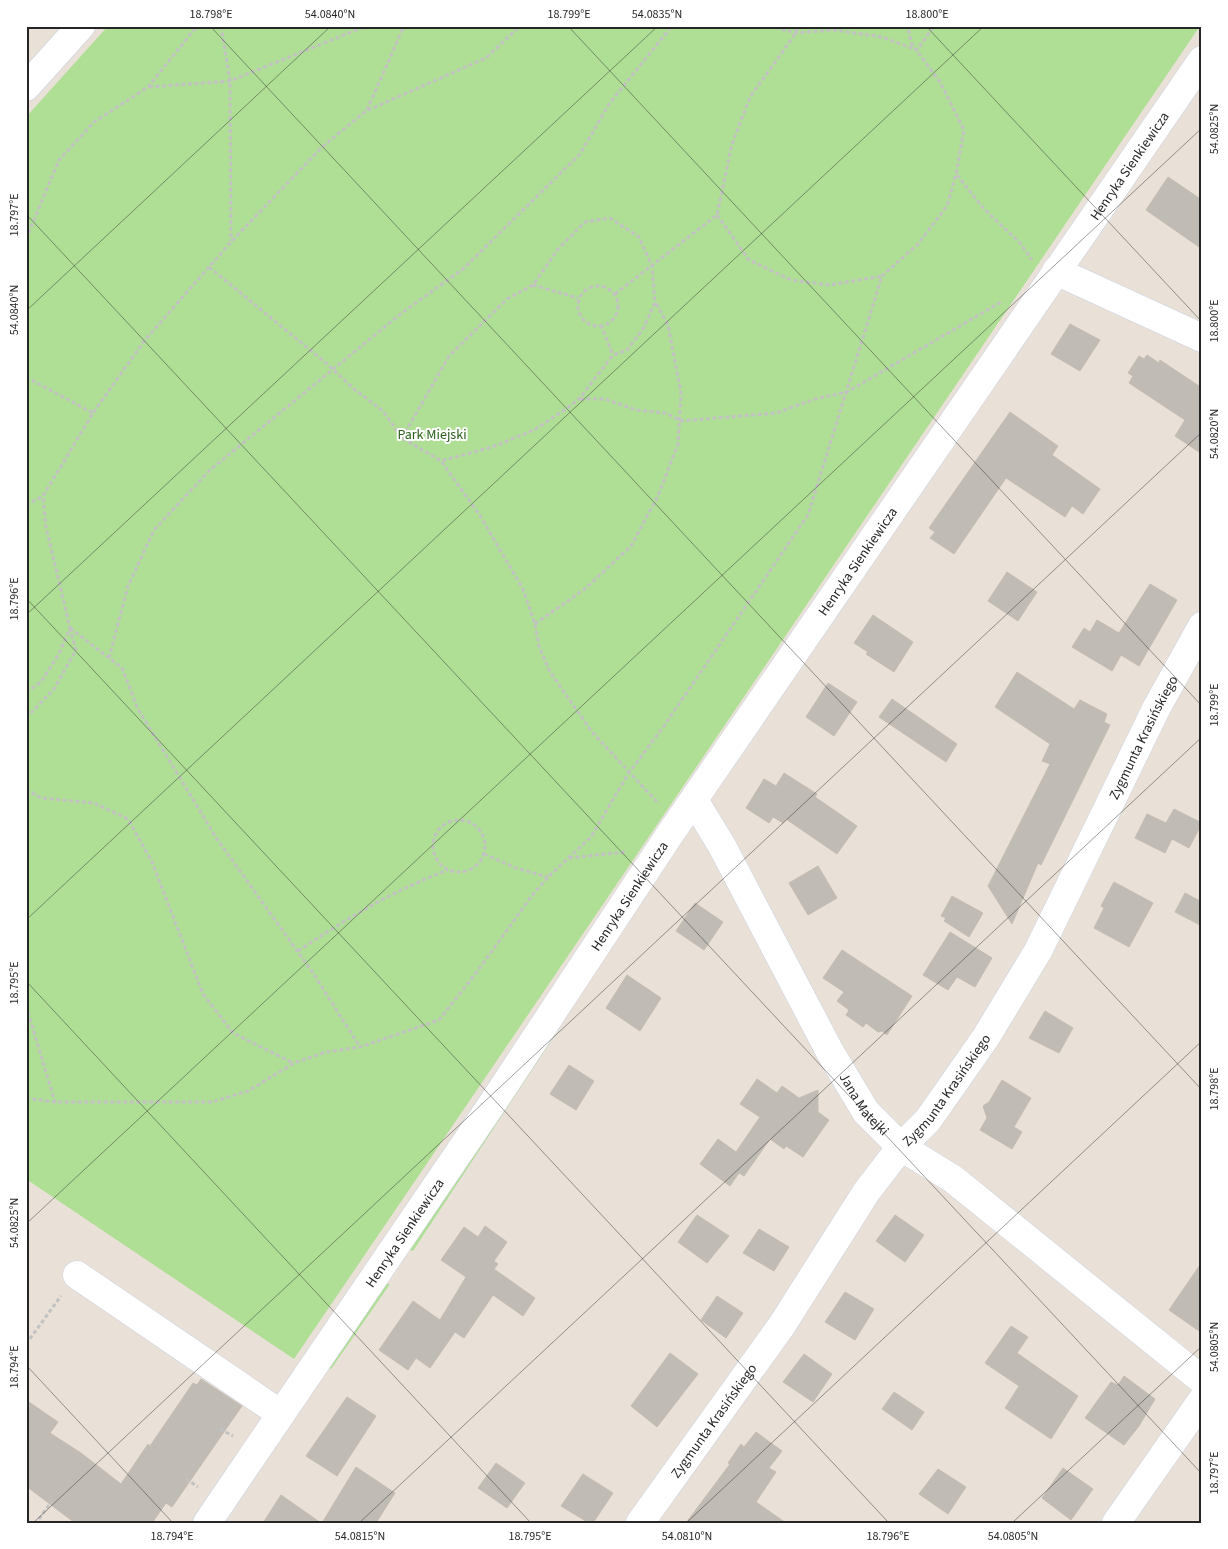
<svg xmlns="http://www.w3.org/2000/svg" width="1228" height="1549" viewBox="0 0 1228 1549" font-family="'Source Sans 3',sans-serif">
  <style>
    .green { fill: #afdf95 }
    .building { fill: #c1bbb5; stroke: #c4bdb2 }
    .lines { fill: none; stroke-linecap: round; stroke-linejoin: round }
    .street-casing { stroke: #cdd1df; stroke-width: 29 }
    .path { stroke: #c2c2c2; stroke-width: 3; stroke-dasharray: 4 2.5; stroke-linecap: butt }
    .street { stroke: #fff; stroke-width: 28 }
    .ticks { fill: none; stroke: #262626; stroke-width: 1; stroke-opacity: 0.45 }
    .labels { text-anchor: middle; stroke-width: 4; stroke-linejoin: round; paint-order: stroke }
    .street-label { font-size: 14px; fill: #262626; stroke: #fff }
    .park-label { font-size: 14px; fill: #2a5f1b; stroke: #fff }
    .neatline { fill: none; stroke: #262626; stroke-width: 2 }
    .ticks-label { font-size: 12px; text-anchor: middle; fill: #262626 }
  </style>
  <rect width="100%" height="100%" fill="#e9e1d8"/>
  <g class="green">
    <polygon points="108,26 1200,26 294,1359 26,1179 26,117"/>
    <polygon points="547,1039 551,1041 413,1251 408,1249"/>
    <polygon points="384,1284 390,1284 331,1369 327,1367"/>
  </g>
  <g class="building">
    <polygon points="1168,177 1202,200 1202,249 1146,210"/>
    <polygon points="1070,324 1100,340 1080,371 1051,354"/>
    <polygon points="1147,355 1159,363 1160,360 1202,388 1202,454 1175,436 1185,420 1129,383 1133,376 1128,373 1139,356 1144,359"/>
    <polygon points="1010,412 1058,446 1052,455 1100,489 1083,514 1072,506 1065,517 1006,478 954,554 930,538 935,532 929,528"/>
    <polygon points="1007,572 1037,592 1018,621 988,601"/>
    <polygon points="1150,584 1177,600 1139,666 1121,655 1112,671 1072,647 1084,628 1090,632 1097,620 1119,633"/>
    <polygon points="873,615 913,642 894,672 866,654 868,652 854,643"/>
    <polygon points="1017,672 1074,709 1080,700 1107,714 1104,722 1110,725 1041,865 1038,863 1012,924 988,886 1050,764 1042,761 1050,744 995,707"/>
    <polygon points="828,683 857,702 834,736 806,717"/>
    <polygon points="892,699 957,744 946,762 879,717"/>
    <polygon points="784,773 817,794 815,797 857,826 837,854 786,819 783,823 773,817 769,823 746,808 764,779 776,786"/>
    <polygon points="1174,809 1202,823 1189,848 1172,839 1165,853 1135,838 1147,814 1166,823"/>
    <polygon points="818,866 837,898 808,915 789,883"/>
    <polygon points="1114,882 1153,903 1129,947 1094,928 1104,908 1101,906"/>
    <polygon points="1185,893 1202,902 1202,926 1175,912"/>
    <polygon points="952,896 983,913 969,937 944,921 946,918 941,916"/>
    <polygon points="695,903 723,922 704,950 676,931"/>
    <polygon points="950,932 992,958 975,987 957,977 948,990 923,975"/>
    <polygon points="842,950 912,996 887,1035 882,1031 878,1032 866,1023 863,1027 846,1015 849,1010 837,1001 844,992 823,978"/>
    <polygon points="627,975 661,998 640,1031 606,1008"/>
    <polygon points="1045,1011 1073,1028 1059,1053 1029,1038"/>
    <polygon points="569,1065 594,1081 576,1110 550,1094"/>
    <polygon points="757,1079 777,1093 782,1086 799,1098 818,1090 818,1112 829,1120 803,1157 786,1146 784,1149 770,1139 744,1176 739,1173 730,1186 700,1164 718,1139 736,1152 760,1117 740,1104"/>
    <polygon points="1002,1080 1031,1098 1014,1127 1022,1132 1012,1149 980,1130 987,1118 983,1106 989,1102"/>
    <polygon points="697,1215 729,1236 707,1263 678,1242"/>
    <polygon points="895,1215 924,1235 905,1262 876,1241"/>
    <polygon points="485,1226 507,1242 494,1261 498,1264 494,1269 535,1298 523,1316 493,1295 464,1338 455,1332 430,1368 416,1358 408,1370 379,1350 413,1301 440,1320 466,1277 441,1260 464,1227 478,1237"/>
    <polygon points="759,1229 789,1247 774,1271 743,1253"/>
    <polygon points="1202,1262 1202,1333 1169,1310"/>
    <polygon points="845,1292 874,1309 855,1340 825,1322"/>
    <polygon points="717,1296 743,1313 726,1338 701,1320"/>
    <polygon points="1011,1326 1028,1337 1017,1353 1078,1396 1051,1439 1005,1408 1019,1386 985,1363"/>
    <polygon points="670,1353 698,1374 657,1427 631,1406"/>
    <polygon points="804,1354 832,1374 813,1402 783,1382"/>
    <polygon points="1124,1376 1155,1399 1139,1426 1124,1445 1085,1418 1111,1382 1118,1385"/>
    <polygon points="201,1379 242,1406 172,1507 166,1503 152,1523 75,1523 26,1486 26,1400 58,1422 50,1433 81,1453 121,1484 148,1444 150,1446 193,1383 197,1385"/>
    <polygon points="894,1392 924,1412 912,1430 882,1409"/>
    <polygon points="347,1397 376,1416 337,1476 306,1456"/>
    <polygon points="756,1432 782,1451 769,1468 776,1472 756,1502 786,1523 686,1523 730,1464 728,1463 741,1444 744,1447"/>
    <polygon points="496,1463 525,1483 507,1508 478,1488"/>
    <polygon points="356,1467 395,1493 376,1523 322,1523"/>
    <polygon points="1063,1468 1093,1489 1071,1520 1042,1498"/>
    <polygon points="938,1469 966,1487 948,1514 919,1494"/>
    <polygon points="583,1474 613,1493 593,1523 589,1523 561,1506"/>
    <polygon points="281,1495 321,1523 263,1523"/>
  </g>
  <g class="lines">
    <g class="street-casing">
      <g id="street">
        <polyline points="26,87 81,26"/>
        <polyline points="1056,271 1202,338"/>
        <path id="s1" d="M694 800 722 846 830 1052 866 1112 901 1147 953 1179 1202 1380"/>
        <polyline points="77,1275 281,1414"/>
        <path id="s2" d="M207 1523 492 1104 670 834 1202 60"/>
        <path id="s3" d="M640 1523 782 1325 867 1191 901 1147 928 1120 986 1037 1038 951 1157 707 1202 626"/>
        <polyline points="1116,1523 1202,1400"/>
      </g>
    </g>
    <g class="path">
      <polyline points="221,26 230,81 231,241"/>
      <polyline points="769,26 796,33 834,30 882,37 917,50 934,26"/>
      <polyline points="149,87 230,81 366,26"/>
      <polyline points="367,110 404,26"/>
      <polyline points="957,175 984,209 1020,243 1032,260"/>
      <polyline points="717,215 749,260 791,280 829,285 882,276"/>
      <polyline points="26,239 59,160 94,122 148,87 197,26"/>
      <polyline points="209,267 326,363 354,389 383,411 402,438 441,461 479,514 523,589 535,624 539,646 550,672 592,732 659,804"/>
      <polyline points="533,285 578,298"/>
      <circle cx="598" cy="306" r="20"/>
      <polyline points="615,294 717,215 732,144 750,97 796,33 798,26"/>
      <polyline points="601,325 613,355"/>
      <polyline points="26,377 93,413"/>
      <polyline points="580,399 605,399 636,410 666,413 681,421 776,413 815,399 847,392 1001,302"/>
      <polyline points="402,438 449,356 507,299 533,285 558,249 585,222 610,218 639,237 652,266 655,303 643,329 627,350 613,355 579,399 566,409 534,430 492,447 441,461"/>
      <polyline points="26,505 43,496 93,413 145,340 231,242 322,147 366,111 486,58 520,26"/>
      <polyline points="535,624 586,588 631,546 658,496 678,444 681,393 668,325 656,303"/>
      <polyline points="70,628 122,668 138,709 217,839 313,973 360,1047"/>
      <polyline points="109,658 128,586 154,530 210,470 403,312 463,269 580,154 609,104 672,26"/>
      <polyline points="26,692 41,682 59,654 70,628 46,527 43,496"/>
      <polyline points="26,718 54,689 76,650 70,629"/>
      <polyline points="26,789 41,798 94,803 128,819 152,862 203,994 233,1033 293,1063"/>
      <circle cx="459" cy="846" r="26"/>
      <polyline points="484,854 516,868 548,877"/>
      <polyline points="569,858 625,852"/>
      <path d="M298 951C346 919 394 890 448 870"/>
      <polyline points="26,1006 55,1102"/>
      <polyline points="26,1098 55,1102 212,1102 248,1091 294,1063 326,1052 360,1047 439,1020 476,973 531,897 548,877 591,837 628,774 664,726 808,515 882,276 918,244 947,206 956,174 964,130 940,82 911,43 908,26"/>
      <polyline points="26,1344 61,1296"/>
      <polyline points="220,1429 233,1436"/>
      <polyline points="186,1479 198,1487"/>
      <polyline points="39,1519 52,1501"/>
    </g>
    <use href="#street" class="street"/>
  </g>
  <path class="ticks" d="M210 26 1202 1090M568 26 1202 706M926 26 1202 322M26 214 1202 1474M26 311 331 26M26 598 889 1523M26 615 658 26M26 920 984 26M26 981 531 1523M26 1224 1202 128M26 1365 173 1523M33 1523 1202 432M359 1523 1202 737M686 1523 1202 1041M1012 1523 1202 1346"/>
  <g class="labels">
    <g class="street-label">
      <text dy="5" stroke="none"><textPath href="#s2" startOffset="1641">Henryka Sienkiewicza</textPath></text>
      <text dy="5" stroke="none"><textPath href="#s2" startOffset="1161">Henryka Sienkiewicza</textPath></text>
      <text dy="5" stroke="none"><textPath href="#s3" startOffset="936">Zygmunta Krasińskiego</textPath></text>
      <text dy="5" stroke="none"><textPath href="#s2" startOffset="756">Henryka Sienkiewicza</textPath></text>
      <text dy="5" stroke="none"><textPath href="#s3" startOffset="531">Zygmunta Krasińskiego</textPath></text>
      <text dy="5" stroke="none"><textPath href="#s1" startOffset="349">Jana Matejki</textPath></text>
      <text dy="5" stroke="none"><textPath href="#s2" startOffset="351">Henryka Sienkiewicza</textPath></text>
      <text dy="5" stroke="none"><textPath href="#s3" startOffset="126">Zygmunta Krasińskiego</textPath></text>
    </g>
    <g class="park-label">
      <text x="432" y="439">Park Miejski</text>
    </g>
  </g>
  <rect width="1228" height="1549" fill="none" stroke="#ffffff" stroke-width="55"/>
  <rect x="28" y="28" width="1172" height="1494" class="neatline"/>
  <g class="ticks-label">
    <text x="211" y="18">18.798°E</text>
    <text x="330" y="18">54.0840°N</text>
    <text x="569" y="18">18.799°E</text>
    <text x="657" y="18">54.0835°N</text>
    <text x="927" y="18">18.800°E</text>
    <text transform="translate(1214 129) rotate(-90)" y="4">54.0825°N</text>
    <text transform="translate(14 215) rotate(-90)" y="4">18.797°E</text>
    <text transform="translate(14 310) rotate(-90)" y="4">54.0840°N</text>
    <text transform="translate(1214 321) rotate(-90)" y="4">18.800°E</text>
    <text transform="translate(1214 434) rotate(-90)" y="4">54.0820°N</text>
    <text transform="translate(14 599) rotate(-90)" y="4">18.796°E</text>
    <text transform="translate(1214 705) rotate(-90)" y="4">18.799°E</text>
    <text transform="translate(14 983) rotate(-90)" y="4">18.795°E</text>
    <text transform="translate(1214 1089) rotate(-90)" y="4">18.798°E</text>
    <text transform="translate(14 1223) rotate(-90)" y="4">54.0825°N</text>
    <text transform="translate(1214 1347) rotate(-90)" y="4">54.0805°N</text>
    <text transform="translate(14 1367) rotate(-90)" y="4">18.794°E</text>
    <text transform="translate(1214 1473) rotate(-90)" y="4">18.797°E</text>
    <text x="172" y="1540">18.794°E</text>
    <text x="360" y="1540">54.0815°N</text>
    <text x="530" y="1540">18.795°E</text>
    <text x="687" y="1540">54.0810°N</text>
    <text x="888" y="1540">18.796°E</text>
    <text x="1013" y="1540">54.0805°N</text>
  </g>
</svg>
